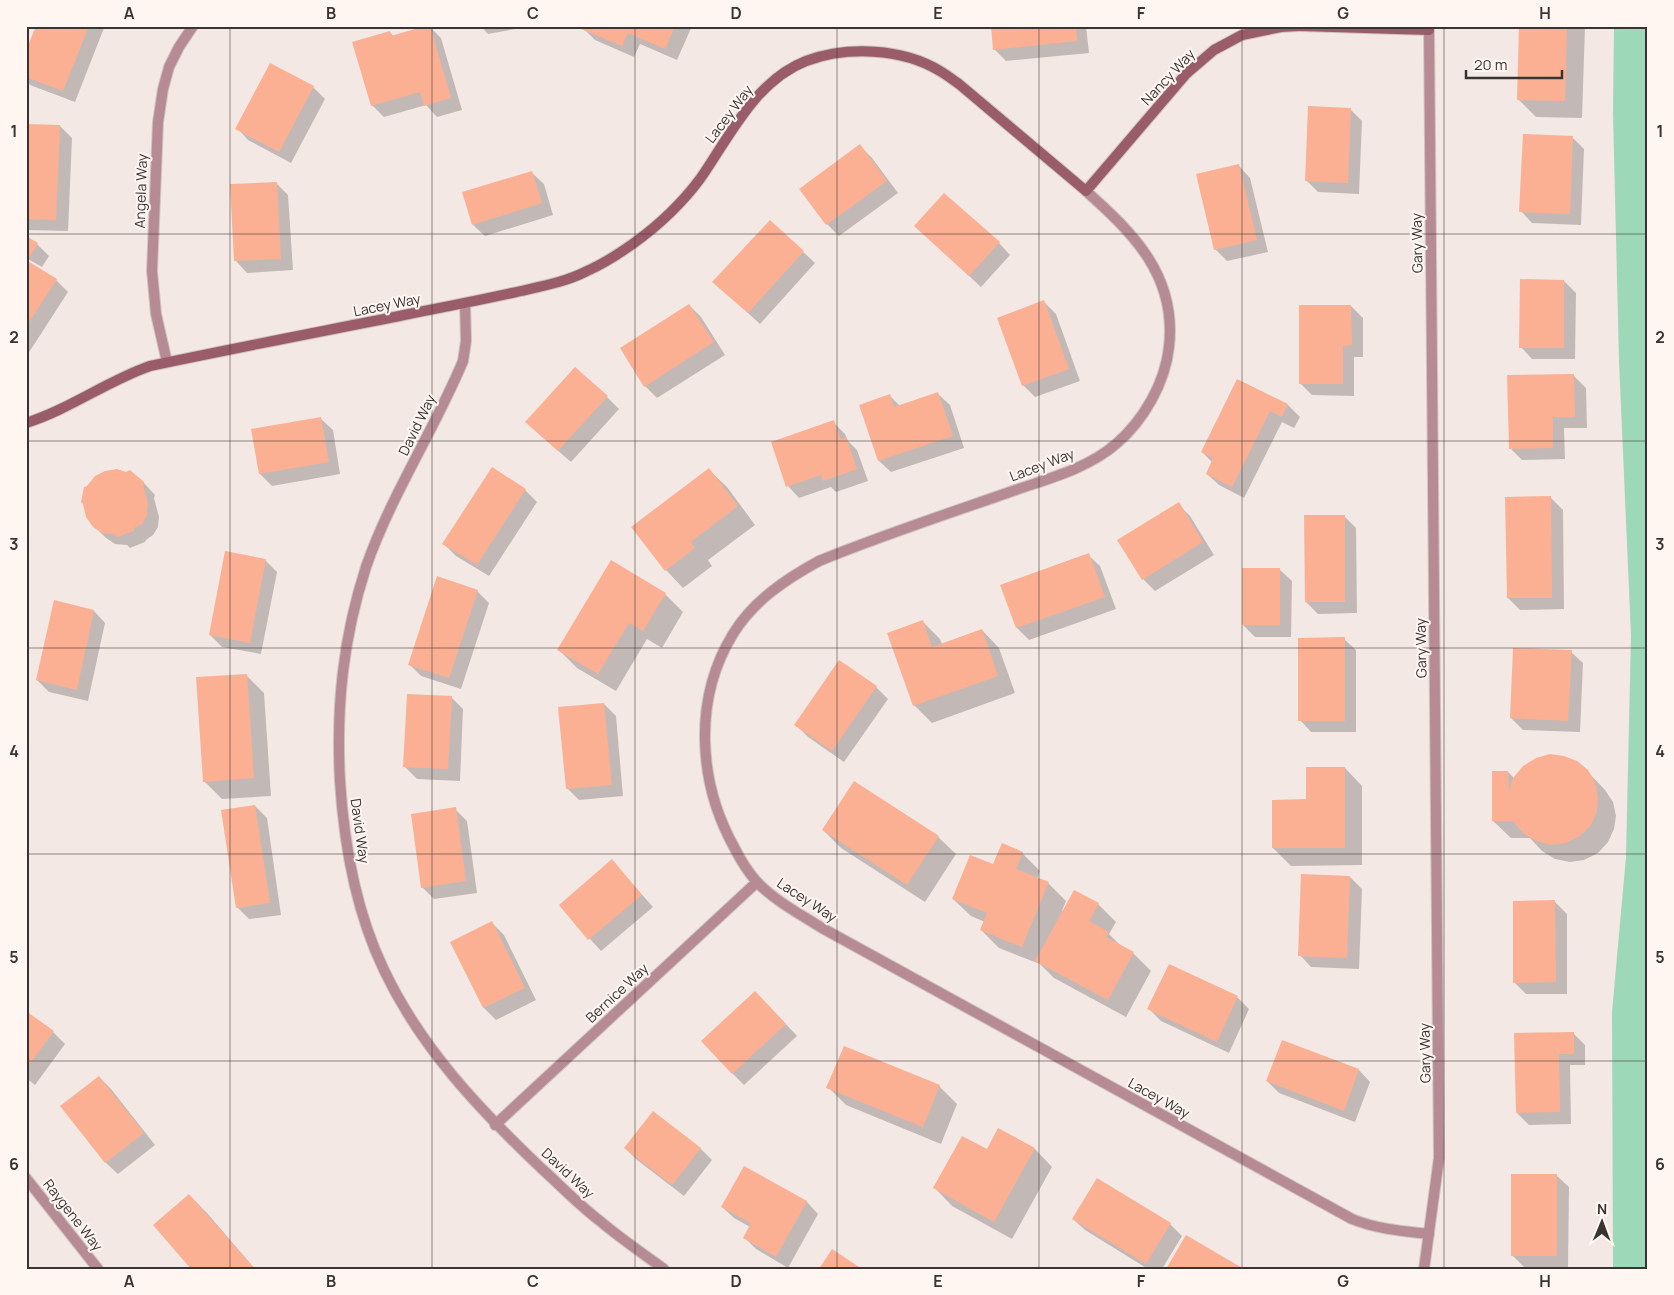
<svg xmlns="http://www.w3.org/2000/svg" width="1674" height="1295" viewBox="0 0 1674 1295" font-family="Manrope,sans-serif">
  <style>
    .green { fill: #9dd8b8 }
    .shadow { fill: #0003 }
    .building { fill: #fbb094 }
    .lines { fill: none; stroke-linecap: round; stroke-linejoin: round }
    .street-casing { stroke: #cec4c0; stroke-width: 12 }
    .secondary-casing { stroke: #cec4c0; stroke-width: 12 }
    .street { stroke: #b78b93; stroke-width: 10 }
    .secondary { stroke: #9a5c69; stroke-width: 10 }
    .grid { fill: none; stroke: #383432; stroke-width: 1; stroke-opacity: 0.55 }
    .labels { text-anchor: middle; stroke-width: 4; stroke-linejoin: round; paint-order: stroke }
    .street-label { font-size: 14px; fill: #383432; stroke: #fff6f2 }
    .neatline { fill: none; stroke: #383432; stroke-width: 2 }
    .grid-label { font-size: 16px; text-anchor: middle; font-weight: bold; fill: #383432 }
  </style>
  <rect width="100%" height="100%" fill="#f3e8e4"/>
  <polygon class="green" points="1614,26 1648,26 1648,1269 1613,1269 1612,1012 1626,857 1631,635 1619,361 1613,113"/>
  <g class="shadow">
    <polygon points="37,26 102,26 104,28 75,102 30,85 26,81 26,53"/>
    <polygon points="429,26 441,38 462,110 437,117 426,105 384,117 372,105 390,32 394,37"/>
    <polygon points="481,26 532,26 488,34"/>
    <polygon points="584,26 692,26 677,60 640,44 634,57 595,40 583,28"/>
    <polygon points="992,26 1086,26 1089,53 1006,61 994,49"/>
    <polygon points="1521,26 1585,26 1582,118 1536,117 1518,99"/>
    <polygon points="313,87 325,99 291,163 248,140 237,128"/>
    <polygon points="1350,109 1362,121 1359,194 1318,192 1306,180"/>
    <polygon points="26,125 60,126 72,138 68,231 26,230"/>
    <polygon points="1572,137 1584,149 1581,225 1532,223 1521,211"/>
    <polygon points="860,146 872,158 898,193 839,236 827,224"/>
    <polygon points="1239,166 1250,178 1268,252 1227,261 1215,249"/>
    <polygon points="532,173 544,184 553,215 485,236 473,225"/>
    <polygon points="276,183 288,195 293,270 247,273 236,261"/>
    <polygon points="770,221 815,263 760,324 714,282"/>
    <polygon points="915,226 999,243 1010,255 981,287"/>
    <polygon points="26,237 37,244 49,256 42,267 26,258"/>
    <polygon points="26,261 56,280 68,292 26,357"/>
    <polygon points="1564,281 1576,293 1575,359 1532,359 1521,347"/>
    <polygon points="1044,302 1056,314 1080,381 1035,397 1023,385"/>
    <polygon points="689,305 701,317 725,355 657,398 645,386 621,348"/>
    <polygon points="1351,306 1363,318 1363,357 1354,357 1354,396 1312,395 1301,384"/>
    <polygon points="1574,376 1586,388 1587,428 1564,428 1565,459 1522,460 1510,448"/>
    <polygon points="1238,380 1288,405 1300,417 1294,428 1282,422 1244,498 1219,485 1207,474 1213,463 1202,452"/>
    <polygon points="938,394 950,405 964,448 891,472 879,461 889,395 900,406"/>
    <polygon points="607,397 619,409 571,462 539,434"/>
    <polygon points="321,419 333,430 340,474 272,486 260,474"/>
    <polygon points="833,422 845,434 848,441 857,450 868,481 836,492 831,487 799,498 788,486"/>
    <polygon points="709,470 727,487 755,525 708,560 712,566 683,588 666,570"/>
    <polygon points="143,482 155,495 154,498 159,517 158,527 153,535 146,540 145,542 130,548 127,545 115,544 106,538 94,526"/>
    <polygon points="525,490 537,502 489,576 456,556 444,544"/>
    <polygon points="1551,498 1563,510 1564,609 1520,610 1508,598"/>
    <polygon points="1178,504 1190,516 1214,555 1155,591 1143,579"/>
    <polygon points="1344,516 1356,528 1357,613 1318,614 1306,602"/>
    <polygon points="1088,555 1100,566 1116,609 1029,640 1017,628 1002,586"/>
    <polygon points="265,560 277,572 261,654 222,647 210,635"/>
    <polygon points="1280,570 1292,581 1291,637 1255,637 1243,625"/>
    <polygon points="477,591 489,603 461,689 421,676 409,664"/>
    <polygon points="665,594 683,612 662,648 647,639 616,691 577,668 559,650"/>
    <polygon points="94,611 105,623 88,701 49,692 37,680"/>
    <polygon points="922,621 940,639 942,644 982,630 999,648 1015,693 932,723 914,705"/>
    <polygon points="1344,639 1356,650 1356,732 1311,732 1300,720"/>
    <polygon points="1571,652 1583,663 1580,732 1523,730 1511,718"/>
    <polygon points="246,675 264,693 271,796 222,799 204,781"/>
    <polygon points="876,687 888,699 844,762 808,737 796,725"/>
    <polygon points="451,697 463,709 460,781 417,779 405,767"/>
    <polygon points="604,704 616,716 623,796 579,800 567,788"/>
    <polygon points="1345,768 1362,786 1362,865 1291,866 1273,848"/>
    <polygon points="1587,771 1605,790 1613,802 1616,816 1614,829 1608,842 1598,853 1584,860 1570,862 1555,859 1542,851 1530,838 1511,838 1493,821 1508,772 1514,778"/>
    <polygon points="255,806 267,818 281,915 249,919 237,907"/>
    <polygon points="455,809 467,821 477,893 434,899 422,887"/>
    <polygon points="823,830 938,837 956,854 925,902 841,848"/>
    <polygon points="1022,853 1040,871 1037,879 1048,883 1066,901 1062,911 1098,904 1116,922 1109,934 1123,948 1133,953 1151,971 1126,1017 1054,978 1040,964 999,948 981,930 985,922 971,916 953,899 994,865"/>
    <polygon points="612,861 653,907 601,951 560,906"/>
    <polygon points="1350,877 1362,889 1359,969 1311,967 1300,955"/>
    <polygon points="1555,902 1567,914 1567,994 1526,994 1514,982"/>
    <polygon points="492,923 504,935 536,1000 496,1020 484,1008 452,943"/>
    <polygon points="1170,965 1238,998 1249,1009 1229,1053 1161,1021 1149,1009"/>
    <polygon points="767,1004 797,1036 744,1085 732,1073"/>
    <polygon points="26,1013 53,1032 65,1044 35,1085 26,1078"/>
    <polygon points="1573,1033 1585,1045 1585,1065 1570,1065 1571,1124 1529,1125 1517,1113"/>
    <polygon points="844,1047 939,1086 957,1104 941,1144 846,1105 828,1087"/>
    <polygon points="1359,1070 1370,1082 1355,1122 1279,1093 1267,1081"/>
    <polygon points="99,1077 111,1089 155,1145 118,1174 106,1163 62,1106"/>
    <polygon points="999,1129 1035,1149 1052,1167 1012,1239 952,1206 935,1188 987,1151"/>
    <polygon points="625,1148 700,1148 712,1160 684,1196 637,1160"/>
    <polygon points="744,1168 807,1202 818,1214 788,1268 756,1249 744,1237 750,1227 734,1218 722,1207"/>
    <polygon points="1557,1176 1569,1187 1568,1268 1524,1267 1512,1255"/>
    <polygon points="189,1195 207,1213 255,1269 193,1269"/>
    <polygon points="1073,1219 1170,1224 1182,1236 1162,1269 1148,1269 1085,1230"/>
  </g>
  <g class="building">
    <polygon points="36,26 89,26 63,91 26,77 26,50"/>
    <polygon points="425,26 430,26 451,98 424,106 420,92 371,106 352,42 390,31 391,36"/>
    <polygon points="582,26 675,26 665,49 628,33 622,46 581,29"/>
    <polygon points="991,26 1076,26 1077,41 993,50"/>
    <polygon points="1519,26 1567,26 1565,101 1517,100"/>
    <polygon points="270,63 314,86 279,152 235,129"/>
    <polygon points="1308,106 1351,108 1348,183 1305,181"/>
    <polygon points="26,124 60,125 56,220 26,219"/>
    <polygon points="1523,134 1573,136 1570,214 1519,212"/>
    <polygon points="860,144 887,181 826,225 799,189"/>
    <polygon points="1239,164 1257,240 1214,250 1196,174"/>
    <polygon points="532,171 542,203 472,225 462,192"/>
    <polygon points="277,182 281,259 234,261 230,184"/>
    <polygon points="944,193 1000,242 969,276 914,226"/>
    <polygon points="770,220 804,251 748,313 712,282"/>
    <polygon points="26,236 38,243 30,257 26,254"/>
    <polygon points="26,260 57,279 26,327"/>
    <polygon points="1520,279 1564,280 1564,348 1519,348"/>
    <polygon points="1044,300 1069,369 1022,386 997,318"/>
    <polygon points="689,304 714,342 644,387 620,348"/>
    <polygon points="1299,305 1351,305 1352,345 1343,346 1343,384 1299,384"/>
    <polygon points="575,367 608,396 558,451 525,422"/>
    <polygon points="1574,374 1575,417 1553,417 1553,448 1509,449 1507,375"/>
    <polygon points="1237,379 1288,404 1282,417 1270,411 1232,487 1206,474 1213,458 1201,452"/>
    <polygon points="938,392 953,436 878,461 859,405 890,394 894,407"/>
    <polygon points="321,417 329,462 259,474 251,429"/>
    <polygon points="834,420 840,439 846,437 857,469 823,481 821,475 786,487 771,442"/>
    <polygon points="492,467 526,489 477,565 442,544"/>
    <polygon points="709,468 738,506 691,542 695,548 665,571 631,527"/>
    <polygon points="117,469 126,472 130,470 144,482 143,485 148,504 147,515 142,524 134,528 134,531 117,537 114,534 102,533 93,527 86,517 83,504 81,502 84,487 87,486 95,476 105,471"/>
    <polygon points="1551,496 1552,598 1507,598 1505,497"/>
    <polygon points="1179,502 1203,542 1142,580 1117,540"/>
    <polygon points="1304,515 1345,515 1345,602 1305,602"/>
    <polygon points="225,551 266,559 250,643 209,635"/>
    <polygon points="1089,553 1105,597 1016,628 1000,585"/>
    <polygon points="611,560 666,593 643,631 629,623 598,674 557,650"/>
    <rect x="1242" y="568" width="38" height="57"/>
    <polygon points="437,576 478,590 449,678 408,665"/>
    <polygon points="54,600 94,610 77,690 36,680"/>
    <polygon points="923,620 932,647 982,629 998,676 913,706 887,633"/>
    <polygon points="1345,637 1345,721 1298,721 1298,638"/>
    <polygon points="1513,648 1572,650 1568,721 1510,718"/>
    <polygon points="839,660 877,686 832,751 794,725"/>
    <polygon points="247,674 254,778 203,782 196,677"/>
    <polygon points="407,694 452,696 448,769 403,767"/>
    <polygon points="604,703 612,785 566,789 558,707"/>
    <polygon points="1550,754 1564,756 1577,761 1588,770 1595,783 1598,797 1597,811 1591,825 1580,836 1566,843 1551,845 1536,841 1523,833 1513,821 1492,821 1492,771 1508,771 1509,791 1513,778 1523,766 1536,758"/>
    <polygon points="1306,767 1345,767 1345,848 1272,848 1272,800 1306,799"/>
    <polygon points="854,781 939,836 907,885 822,830"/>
    <polygon points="255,805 270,903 236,908 221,810"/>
    <polygon points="456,807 466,881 421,888 411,814"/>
    <polygon points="1002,843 1023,852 1016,869 1049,882 1022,947 980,930 987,913 952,899 970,855 993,864"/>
    <polygon points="612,859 642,895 588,940 559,905"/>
    <polygon points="1301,874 1350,876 1347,958 1298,956"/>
    <polygon points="1074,890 1099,903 1089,921 1109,932 1106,937 1134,952 1108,1000 1035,961"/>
    <polygon points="1555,900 1556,982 1513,983 1513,901"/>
    <polygon points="492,921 525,988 483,1008 450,942"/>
    <polygon points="1169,964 1238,996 1217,1042 1147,1009"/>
    <polygon points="755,991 786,1024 732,1074 701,1041"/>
    <polygon points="26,1011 54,1031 26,1069"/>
    <polygon points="1574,1032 1574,1054 1559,1054 1560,1112 1516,1113 1514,1033"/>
    <polygon points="1282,1040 1359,1069 1344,1111 1266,1081"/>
    <polygon points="844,1046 940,1085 923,1127 826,1088"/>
    <polygon points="99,1076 144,1133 105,1163 60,1106"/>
    <polygon points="653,1111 701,1148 672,1185 624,1148"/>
    <polygon points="998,1128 1035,1148 994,1222 933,1188 962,1136 987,1149"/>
    <polygon points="744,1166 807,1201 776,1257 743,1238 751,1223 721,1207"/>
    <rect x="1511" y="1174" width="46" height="82"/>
    <polygon points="1097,1178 1171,1223 1146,1264 1072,1219"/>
    <polygon points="189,1194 255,1269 191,1269 153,1225"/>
    <polygon points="1186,1235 1244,1269 1166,1269"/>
    <polygon points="832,1249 862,1269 819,1269"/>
  </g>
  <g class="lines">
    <g class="street-casing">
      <g id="street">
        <path d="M1086 191C1134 234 1177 276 1169 347 1165 383 1144 420 1116 444 1086 470 1043 480 1007 493 944 515 880 536 819 561 786 579 753 601 733 634 693 699 698 782 734 847 740 859 748 872 757 882 775 901 800 914 822 928L1352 1219C1376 1229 1403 1231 1429 1234"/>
        <path d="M465 303 466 341 463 361C434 431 391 495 366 567 343 638 336 706 340 781 344 845 356 912 384 970 421 1048 479 1109 541 1168 561 1186 579 1205 600 1221 620 1238 642 1253 664 1269"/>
        <polyline points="167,362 156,314 152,271 158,122 163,89 169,67 179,47 193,26"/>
        <polyline points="495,1125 757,882"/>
        <polyline points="26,1178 98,1269"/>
        <polyline points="1424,1269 1439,1158 1429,30"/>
      </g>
    </g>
    <g class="secondary-casing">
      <g id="secondary">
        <polyline points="1301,26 1429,30 1429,26"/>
        <path d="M26 423C70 409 107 381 150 366 235 348 319 332 404 315 440 308 476 301 512 293 537 287 564 283 587 271 603 264 620 253 634 243 659 225 682 203 700 179 730 136 755 81 806 61 847 46 902 48 940 71 947 75 953 80 959 84L1086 191 1186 74 1214 50 1242 35 1281 27 1298 26"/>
      </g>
    </g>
    <use href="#street" class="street"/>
    <use href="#secondary" class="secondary"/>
  </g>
  <path class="grid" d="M230 26V1269M432 26V1269M635 26V1269M837 26V1269M1039 26V1269M1242 26V1269M1444 26V1269M26 234H1648M26 441H1648M26 648H1648M26 854H1648M26 1061H1648"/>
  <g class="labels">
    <g class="street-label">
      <text transform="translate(1168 77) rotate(-47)" y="5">Nancy Way</text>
      <text transform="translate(729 114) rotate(-53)" y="5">Lacey Way</text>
      <text transform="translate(141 191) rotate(-88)" y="5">Angela Way</text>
      <text transform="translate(1417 243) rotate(-91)" y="5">Gary Way</text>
      <text transform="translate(387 305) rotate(-11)" y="5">Lacey Way</text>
      <text transform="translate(417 425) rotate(-64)" y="5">David Way</text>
      <text transform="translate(1042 465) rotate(-21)" y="5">Lacey Way</text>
      <text transform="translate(1421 648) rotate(-91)" y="5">Gary Way</text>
      <text transform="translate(360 831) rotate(82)" y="5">David Way</text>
      <text transform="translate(807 900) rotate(33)" y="5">Lacey Way</text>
      <text transform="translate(617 993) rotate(-43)" y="5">Bernice Way</text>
      <text transform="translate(1425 1053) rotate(-91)" y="5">Gary Way</text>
      <text transform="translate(1159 1098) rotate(29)" y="5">Lacey Way</text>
      <text transform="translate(568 1173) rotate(43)" y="5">David Way</text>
      <text transform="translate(73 1215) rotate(52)" y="5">Raygene Way</text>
    </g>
  </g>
  <rect width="1674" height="1295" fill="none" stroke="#fff6f2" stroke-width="55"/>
  <g transform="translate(1602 1222) rotate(1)" stroke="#fff6f2" stroke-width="4" paint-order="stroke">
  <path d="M0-4L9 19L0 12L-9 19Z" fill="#383432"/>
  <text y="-8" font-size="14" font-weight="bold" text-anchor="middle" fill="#383432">N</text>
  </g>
  <path d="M1466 70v8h96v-8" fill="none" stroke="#383432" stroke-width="2.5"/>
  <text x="1474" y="70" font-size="15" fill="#383432" stroke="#fff6f2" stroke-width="4" paint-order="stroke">20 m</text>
  <rect x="28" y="28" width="1618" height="1240" class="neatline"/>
  <g class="grid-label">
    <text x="129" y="19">A</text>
    <text x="331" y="19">B</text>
    <text x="533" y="19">C</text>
    <text x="736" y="19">D</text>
    <text x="938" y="19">E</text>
    <text x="1141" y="19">F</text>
    <text x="1343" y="19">G</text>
    <text x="1545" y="19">H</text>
    <text x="14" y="137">1</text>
    <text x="1660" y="137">1</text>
    <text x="14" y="343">2</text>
    <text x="1660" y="343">2</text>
    <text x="14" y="550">3</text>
    <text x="1660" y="550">3</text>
    <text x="14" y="757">4</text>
    <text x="1660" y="757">4</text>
    <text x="14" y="963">5</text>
    <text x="1660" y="963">5</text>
    <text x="14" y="1170">6</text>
    <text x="1660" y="1170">6</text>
    <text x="129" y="1287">A</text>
    <text x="331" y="1287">B</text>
    <text x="533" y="1287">C</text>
    <text x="736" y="1287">D</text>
    <text x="938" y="1287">E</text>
    <text x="1141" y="1287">F</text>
    <text x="1343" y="1287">G</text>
    <text x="1545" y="1287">H</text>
  </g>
</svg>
